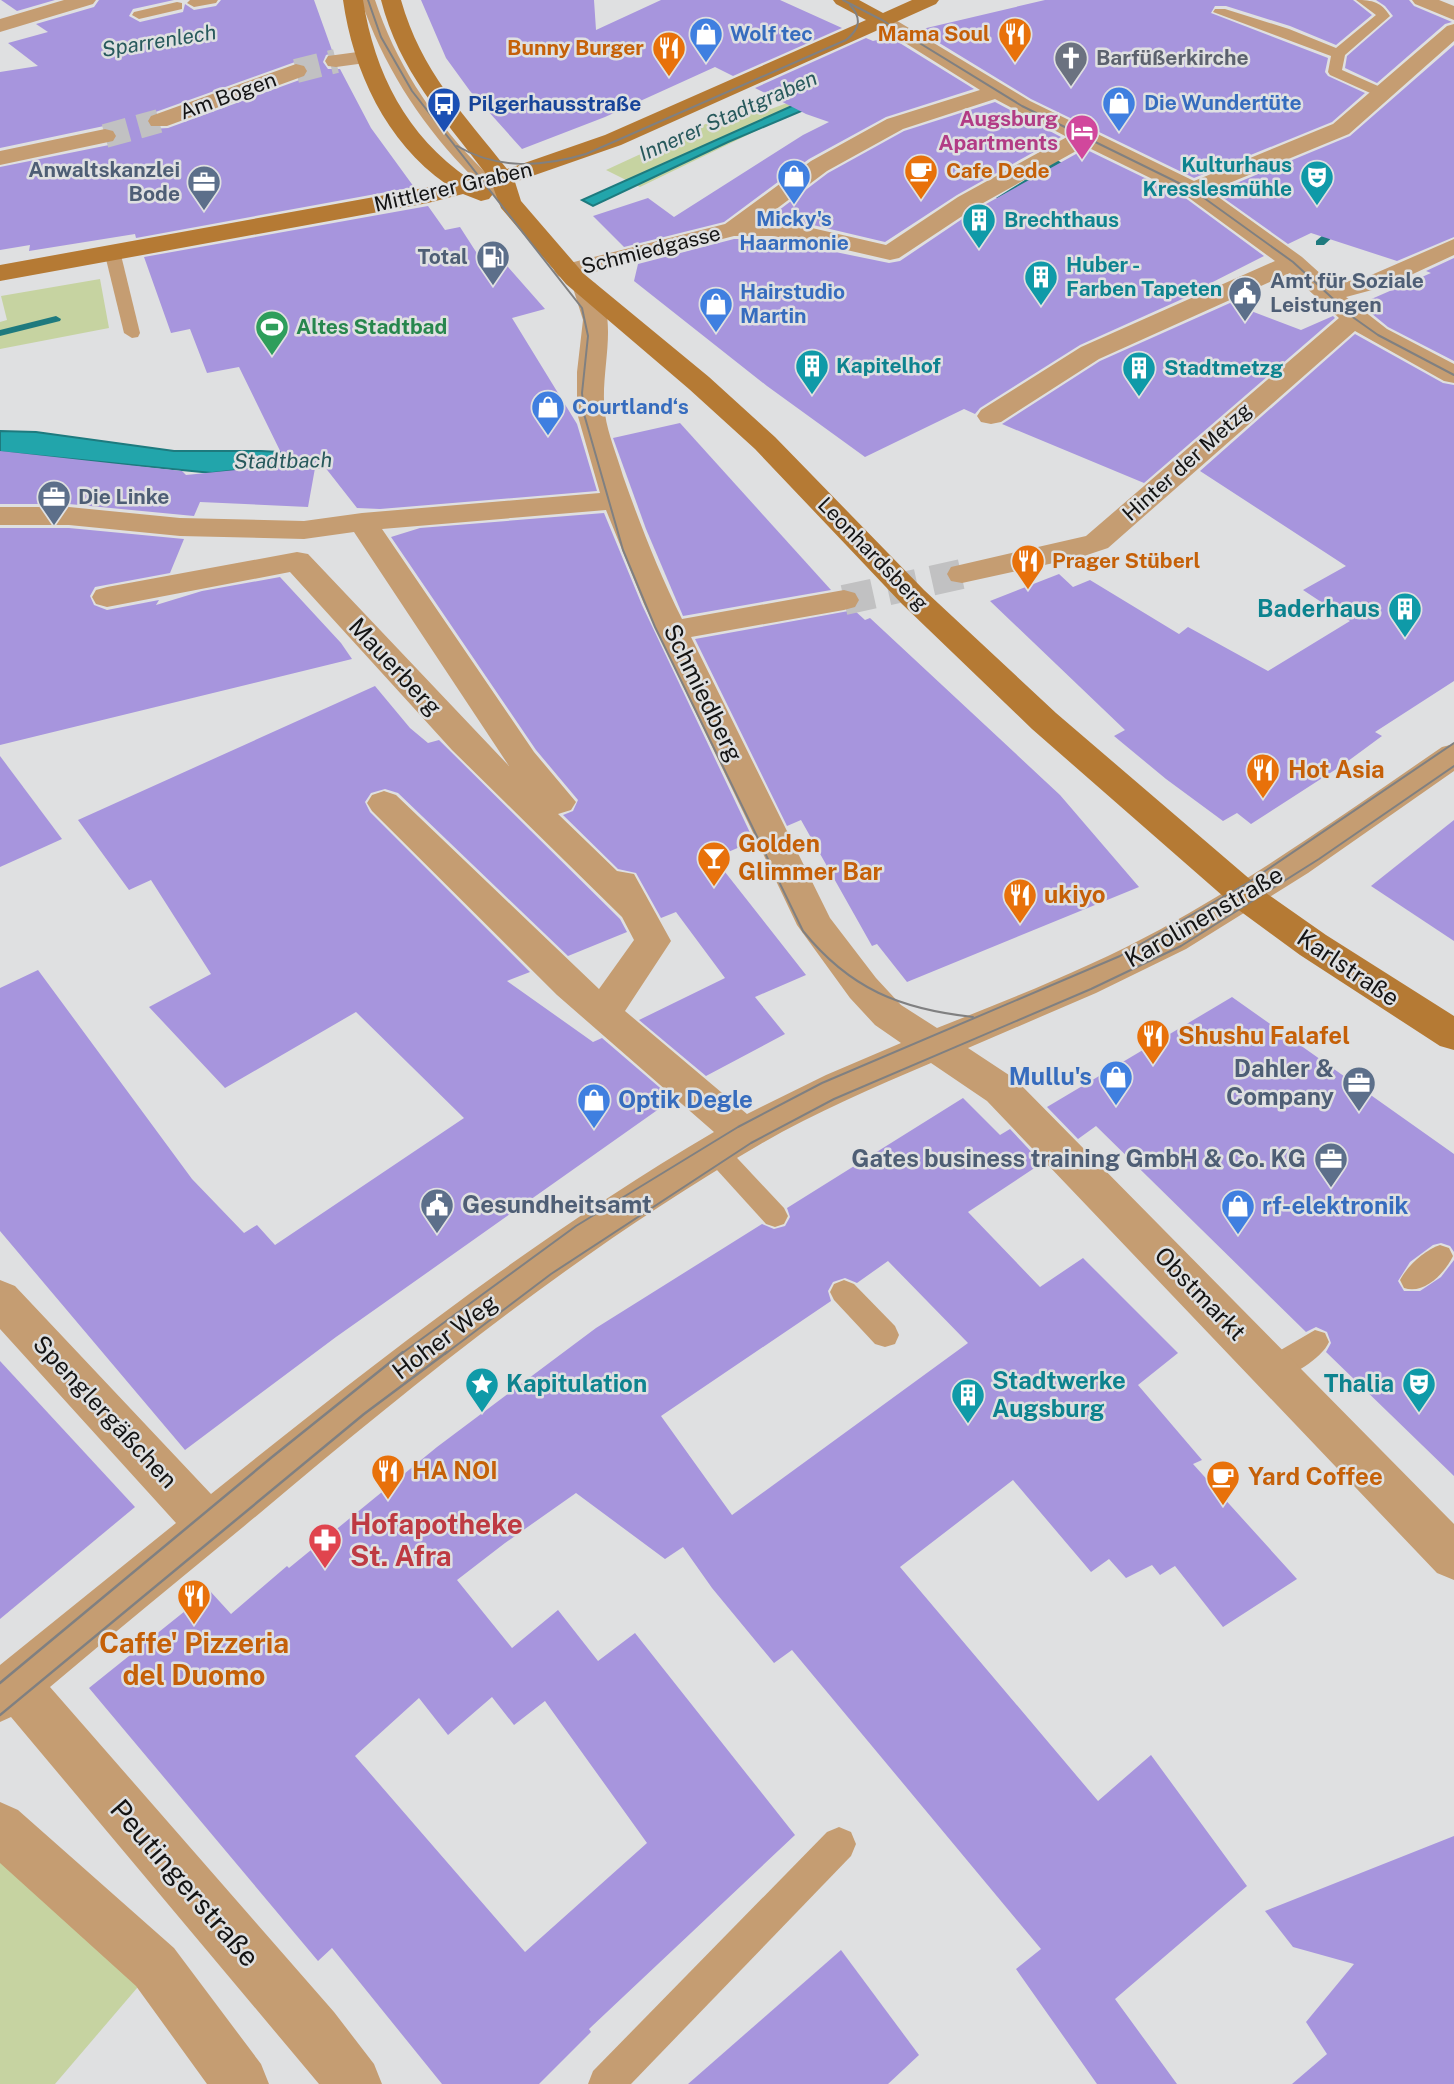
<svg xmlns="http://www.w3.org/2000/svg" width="1454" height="2084" viewBox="0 0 1454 2084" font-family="'Public Sans',sans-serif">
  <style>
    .green { fill: #c6d3a1 }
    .water { fill: #22a5ab; stroke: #1e7a7e; stroke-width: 2 }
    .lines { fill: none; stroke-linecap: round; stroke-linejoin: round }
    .stream { fill: #1e7a7e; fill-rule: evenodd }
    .building { fill: #a795dd; fill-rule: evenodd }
    .street-tunnel-far1 { stroke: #c1c1c2; stroke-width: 24; stroke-dasharray: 24 11; stroke-linecap: butt }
    .street-tunnel { stroke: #c1c1c2; stroke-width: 30; stroke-dasharray: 30 15; stroke-linecap: butt }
    .lane { fill: #c59d72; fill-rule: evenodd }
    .street { fill: #c59d72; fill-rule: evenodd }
    .secondary { fill: #b57a34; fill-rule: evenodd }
    .tram-far1 { stroke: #808081; stroke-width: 2 }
    .tram { stroke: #808081; stroke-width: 2.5 }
    .labels { text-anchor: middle; stroke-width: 5; stroke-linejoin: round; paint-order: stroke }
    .far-shop-label { font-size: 21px; font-weight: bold; fill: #366cbe; stroke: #dfe0e1; text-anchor: start }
    .far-food-label { font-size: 21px; font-weight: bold; fill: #c56008; stroke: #dfe0e1; text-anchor: end }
    .far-water-label { font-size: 21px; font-style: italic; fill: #27595c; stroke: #dfe0e1 }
    .far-worship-label { font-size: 21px; font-weight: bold; fill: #5b616d; stroke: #dfe0e1; text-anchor: start }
    .far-street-label { font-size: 21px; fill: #141414; stroke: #dfe0e1 }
    .far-transit-label { font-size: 21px; font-weight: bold; fill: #164399; stroke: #dfe0e1; text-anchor: start }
    .far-hotel-label { font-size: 21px; font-weight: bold; fill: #b23c85; stroke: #dfe0e1; text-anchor: end }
    .far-culture-label { font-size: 21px; font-weight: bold; fill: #0d838f; stroke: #dfe0e1; text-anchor: start }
    .far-service-label { font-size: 21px; font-weight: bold; fill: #4e5e75; stroke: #dfe0e1; text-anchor: end }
    .far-leisure-label { font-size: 21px; font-weight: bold; fill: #27864d; stroke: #dfe0e1; text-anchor: start }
    .culture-label { font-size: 24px; font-weight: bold; fill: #0d838f; stroke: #dfe0e1; text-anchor: end }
    .street-label { font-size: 24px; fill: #141414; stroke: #dfe0e1 }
    .food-label { font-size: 24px; font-weight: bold; fill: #c56008; stroke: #dfe0e1; text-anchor: start }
    .service-label { font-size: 24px; font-weight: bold; fill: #4e5e75; stroke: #dfe0e1; text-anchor: end }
    .shop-label { font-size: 24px; font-weight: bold; fill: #366cbe; stroke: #dfe0e1; text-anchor: start }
    .near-health-label { font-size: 28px; font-weight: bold; fill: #be3a42; stroke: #dfe0e1; text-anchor: start }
    .near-food-label { font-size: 28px; font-weight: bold; fill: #c56008; stroke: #dfe0e1 }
    .near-street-label { font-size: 28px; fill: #141414; stroke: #dfe0e1 }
  </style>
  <rect width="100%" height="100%" fill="#dfe0e1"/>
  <g class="green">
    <polygon points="868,73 834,93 640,187 606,170 751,103 771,109"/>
    <polygon points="100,279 109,328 0,349 0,322 7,320 1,296"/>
    <polygon points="0,1828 155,1967 55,2084 0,2084"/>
  </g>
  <g class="water">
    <polygon points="830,89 839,95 728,142 593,206 582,200"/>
    <polygon points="0,431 36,432 174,451 261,451 401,458 315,468 271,466 212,473 0,452"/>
  </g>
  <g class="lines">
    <g class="stream">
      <polygon points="1057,160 1062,163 1060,165 1004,200 996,198"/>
      <polygon points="1338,222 1347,224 1324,245 1316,245 1316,241"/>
      <polygon points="56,316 61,319 60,321 0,336 0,330"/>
    </g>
  </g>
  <g class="building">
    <polygon points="1,0 55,0 17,11"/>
    <path d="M99 0H174L133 9 129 16 140 22 183 12 185 4 194 10 216 6 221 0H314L333 53 326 55 323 62 328 69H340L371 128 414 187 136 238 135 234 29 251 30 245 0 250V167L114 144 118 137 115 130 104 126 0 148V72L38 66 8 43 48 32 36 24 94 7ZM295 62 305 63 309 70 305 78 168 128 151 129 146 122 150 114Z"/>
    <polygon points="421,0 594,0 596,30 661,0 780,0 842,28 733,76 715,67 605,117 522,149 470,91 446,58"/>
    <polygon points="1045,0 1353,0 1372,15 1336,45 1290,26 1226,6 1215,6 1211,13 1328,58 1325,72 1328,76 1365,93 1332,122 1194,178 1031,99 918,30"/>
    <polygon points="1376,0 1409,0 1414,6 1452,22 1445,24 1377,83 1345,68 1347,56 1393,16 1385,6"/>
    <polygon points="890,37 974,89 886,117 809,159 724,222 624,247 593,216 648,198 674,217 803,135 829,122 806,114 755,88 866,38 873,41"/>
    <polygon points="1454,45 1454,237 1397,261 1311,233 1288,244 1215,192 1350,136"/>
    <polygon points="995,102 1061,137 957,195 885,242 813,225 766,220 828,173 904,131"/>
    <polygon points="1085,149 1184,197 1264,256 1197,290 1200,291 1080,345 980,408 975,414 964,409 865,457 767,386 634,281 638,264 734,239 772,239 889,263 900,261 977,209"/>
    <polygon points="428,206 445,230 460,227 478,255 494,251 545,309 512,318 577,424 597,491 380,509 357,508 317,457 308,507 200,502 194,516 69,504 0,504 0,451 182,471 186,475 287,465 239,367 207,373 190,329 171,333 144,257"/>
    <polygon points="1454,258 1454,361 1388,327 1360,304 1431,273 1426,271"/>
    <polygon points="1230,303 1301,330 1333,316 1335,318 1144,483 1002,424 1100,361"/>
    <polygon points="1355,334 1443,383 1454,385 1454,681 1375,732 1382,736 1344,764 1251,824 1237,813 1223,821 1166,779 1114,736 1125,730 990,601 1059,574 1073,587 1090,580 1179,634 1188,627 1268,671 1350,621 1303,590 1346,566 1200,471"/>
    <polygon points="680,423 831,590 683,616 646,529 613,438"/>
    <polygon points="604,513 642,605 754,841 714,858 806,975 755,997 785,1034 706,1076 639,1020 725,978 676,912 661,918 636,873 618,869 563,815 573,811 578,800 536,750 391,537 420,528"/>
    <polygon points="0,528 69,528 184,539 170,573 95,587 90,596 94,605 107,610 159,600 156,605 202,591 280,577 341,643 352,659 0,745"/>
    <polygon points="854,610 865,620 870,618 1060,795 1139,887 907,982 877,944 872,946 801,820 787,826 695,639"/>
    <polygon points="375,686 410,728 428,743 439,740 620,919 627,932 568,956 398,793 385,789 371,793 365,802 370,812 530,972 507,981 593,1042 602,1038 673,1099 336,1337 185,1450 0,1231 0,988 38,970 192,1179 244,1233 257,1225 275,1245 464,1118 356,1012 225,1088 149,1007 211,974 151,880 129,890 78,820"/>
    <polygon points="0,756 62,839 0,867"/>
    <polygon points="1454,820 1454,941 1371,886"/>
    <polygon points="1232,997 1454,1154 1454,1252 1450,1246 1441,1243 1433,1245 1410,1262 1398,1281 1404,1291 1420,1291 1441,1277 1454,1260 1454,1476 1326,1352 1331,1343 1327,1332 1316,1327 1306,1332 1096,1126 1078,1139 1047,1107"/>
    <path d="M963 1098 1000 1135 1010 1129 1042 1163 968 1212 1040 1287 1083 1258 1178 1353 1138 1385 1202 1460 1193 1464 1297 1579 1223 1627 1175 1566 1160 1575 1152 1565 1126 1578 1109 1559 1091 1572 1013 1480 900 1567 1098 1801 1151 1755 1247 1886 1115 1999 1177 2084H1097L1016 1969 1041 1949 792 1650 774 1663 712 1588 683 1547 665 1559 576 1493 505 1543 457 1580 512 1648 558 1610 598 1661 635 1633 795 1835 589 2029 591 2032 539 2084H442L332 1948 318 1961 89 1688 210 1591 231 1614 287 1566 289 1568 437 1447 596 1328 762 1224 774 1229 785 1226 790 1217 787 1208ZM888 1261 968 1343 732 1515 661 1416 831 1301 828 1291 833 1282 845 1278 857 1283ZM492 1697 514 1725 545 1701 647 1843 525 1952 355 1756 419 1698 448 1735Z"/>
    <polygon points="0,1361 135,1507 0,1619"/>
    <polygon points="1454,1836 1454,2084 1292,2084 1327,2054 1306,2022 1354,1964 1293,1947 1265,1911"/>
    <polygon points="841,1950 919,2055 888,2084 688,2084"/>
  </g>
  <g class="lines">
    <g class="street-tunnel-far1">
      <polyline points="296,71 336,61"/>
      <polyline points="105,136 159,121"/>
    </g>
    <polyline class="street-tunnel" points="844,600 962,574"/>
    <g class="lane">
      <polygon points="190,0 218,0 216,3 194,7 187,3"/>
      <path d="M361 0H375C395 61 430 115 474 161 485 173 498 183 509 195L512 198 509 201H499C488 189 474 179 463 167 418 119 382 63 361 0Z"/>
      <path d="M1356 0C1373 0 1381 2 1390 16L1345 55 1342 70 1387 90V96H1377L1330 75 1328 72 1331 56 1213 12 1215 9H1225L1289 29 1336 48 1376 15Z"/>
      <polygon points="177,2 182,3 182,9 139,19 132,15 134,12"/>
      <polygon points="113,250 121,255 140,333 138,337 132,338 124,333 105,255"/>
      <polygon points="716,1142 725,1145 784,1208 788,1216 784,1224 775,1227 766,1224 707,1159 703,1152 707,1145"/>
      <path d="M1440 1245 1449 1248 1453 1256C1445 1273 1424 1295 1404 1288L1400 1280C1408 1265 1425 1250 1440 1245Z"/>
      <polygon points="844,1280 854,1284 895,1326 899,1335 895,1344 885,1347 875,1344 834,1300 830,1292 834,1284"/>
      <path d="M1315 1330 1325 1333 1329 1342C1321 1360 1290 1376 1272 1383L1262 1379 1258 1370 1262 1361Z"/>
      <polygon points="839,1827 851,1832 856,1844 851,1856 631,2084 588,2084 593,2071 827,1832"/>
    </g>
    <g class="street">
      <polygon points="64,0 96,0 93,4 0,32 0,19"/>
      <polygon points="1412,0 1439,0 1454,6 1454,20 1415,4"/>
      <path d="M882 14 889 16 1030 101 1194 181 1333 124 1447 26 1454 24V41L1349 134 1210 191 1302 257 1333 285 1369 276 1454 239V255L1387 286 1346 297 1387 329 1454 364V383L1444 381 1355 331 1108 548 1081 557 962 583 951 581 947 574 951 567 1086 536 1339 318 1290 273 1099 359 1001 422 991 424 981 422 977 416 981 410 1081 347 1275 261 1185 195 1085 146 976 207 899 258 890 260 812 242 772 236H734L567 279 558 276 554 271 558 266 725 224 811 161 887 119 980 90 875 24 872 20 875 16ZM995 99 1067 137 958 197 886 245 812 228 759 222 827 171 903 129Z"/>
      <polygon points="365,51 373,52 376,57 373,62 336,67 328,66 325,61 328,56"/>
      <polygon points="296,64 304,66 307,71 304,76 167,126 151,126 148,121 151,116"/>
      <polygon points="105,129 113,131 116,136 113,141 0,165 0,151"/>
      <path d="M586 280 595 283C621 320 599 371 605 414 608 435 617 455 623 476 640 524 659 573 682 619L844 590 855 593 859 600 855 607 844 610 691 637 830 918 876 978 901 1005 937 1028C1013 998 1089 968 1161 929 1259 875 1350 810 1442 747L1454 744V771L1308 873 1186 949 1096 993 968 1048 1015 1079 1454 1524V1580L1437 1573 987 1101 931 1063C872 1088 814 1113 759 1145 580 1249 418 1380 260 1513 190 1571 120 1628 50 1687L334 2012 374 2064 382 2084H319L11 1717 0 1722V1665L176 1523 0 1329V1280L15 1286 211 1494C373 1364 535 1237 714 1132L557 995 372 811 367 803 372 795 384 791 396 795 599 989 634 940 622 917 452 750 290 572 107 607 96 604 92 597 96 590 107 587 297 552 308 554 509 766 354 532 304 539 180 536 69 525H0V507H69L180 518 304 521 362 513 600 493 577 413V372L583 320 573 288 577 283ZM606 510 644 604 797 925 850 998 875 1025 901 1043 826 1075 747 1114 625 1011 671 941 634 874 617 871 558 814 571 810 576 802 534 752 382 529Z"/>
      <polygon points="0,1802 18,1810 174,1948 261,2064 269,2084 207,2084 136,1986 0,1863"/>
    </g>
    <path class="secondary" d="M343 0H363C375 74 406 135 469 179L486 174C443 117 399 71 381 0H401C421 71 463 113 507 169L605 135 866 20 836 4 833 0H859L883 13 912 0H939L936 4 621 145 515 182 521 201 584 274 709 377 775 437 924 590 1056 713 1266 893 1326 935 1454 1016V1050L1440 1046 1300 955 1240 911 1032 729 902 604 755 449 689 389 566 284 501 208 493 187 488 188 493 194 489 199 481 201 463 194 428 203 0 281V265L446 184C386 142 353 71 343 0Z"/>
    <g class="tram-far1">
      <path d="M368 0 381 37 412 91 582 308 588 336 582 393 584 414 623 550 655 627 803 931C850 989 900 1009 973 1017"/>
      <polyline points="843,0 882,20 1022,106 1193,190 1293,262 1354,318 1378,335 1454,375"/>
      <path d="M457 146C498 170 542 167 586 154L846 40C860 29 862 18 850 5"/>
      <polyline points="401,1354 576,1226 738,1127 822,1083 1120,956 1249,882 1454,743"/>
      <polyline points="445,1354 551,1274 751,1143 834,1099 1091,989 1181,946 1319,859 1454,766"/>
    </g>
    <g class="tram">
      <polyline points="0,1683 272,1457 403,1352"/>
      <polyline points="0,1715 364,1414 447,1352"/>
    </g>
  </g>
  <defs>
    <g id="shop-pin" transform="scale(1.75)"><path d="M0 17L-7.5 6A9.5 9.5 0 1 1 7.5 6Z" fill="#3f7fe0" stroke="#dfe0e1"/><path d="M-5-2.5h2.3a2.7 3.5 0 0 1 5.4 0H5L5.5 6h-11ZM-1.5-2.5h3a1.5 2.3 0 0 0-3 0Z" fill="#fff"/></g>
    <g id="restaurant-pin" transform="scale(1.75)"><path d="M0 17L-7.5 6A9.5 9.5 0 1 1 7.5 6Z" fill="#e8710a" stroke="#dfe0e1"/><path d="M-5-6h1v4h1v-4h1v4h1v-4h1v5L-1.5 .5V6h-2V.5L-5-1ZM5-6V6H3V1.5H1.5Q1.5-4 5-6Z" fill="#fff"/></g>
    <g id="church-pin" transform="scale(1.75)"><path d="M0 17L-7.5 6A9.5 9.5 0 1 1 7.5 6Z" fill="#6b7280" stroke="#dfe0e1"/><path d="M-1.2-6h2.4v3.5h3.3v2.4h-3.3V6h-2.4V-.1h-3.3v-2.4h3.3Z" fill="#fff"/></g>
    <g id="bus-pin" transform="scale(1.75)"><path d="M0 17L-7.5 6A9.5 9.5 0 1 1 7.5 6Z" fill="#1a4fb4" stroke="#dfe0e1"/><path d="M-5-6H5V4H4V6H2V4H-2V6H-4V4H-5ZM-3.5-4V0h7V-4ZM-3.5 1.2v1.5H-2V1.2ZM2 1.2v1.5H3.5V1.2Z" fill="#fff"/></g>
    <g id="hotel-pin" transform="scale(1.75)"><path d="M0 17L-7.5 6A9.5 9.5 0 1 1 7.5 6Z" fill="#d1479c" stroke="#dfe0e1"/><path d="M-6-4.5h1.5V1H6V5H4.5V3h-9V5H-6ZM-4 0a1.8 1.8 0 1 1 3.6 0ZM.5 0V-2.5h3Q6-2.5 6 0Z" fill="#fff"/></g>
    <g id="cafe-pin" transform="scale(1.75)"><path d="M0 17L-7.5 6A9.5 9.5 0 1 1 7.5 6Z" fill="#e8710a" stroke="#dfe0e1"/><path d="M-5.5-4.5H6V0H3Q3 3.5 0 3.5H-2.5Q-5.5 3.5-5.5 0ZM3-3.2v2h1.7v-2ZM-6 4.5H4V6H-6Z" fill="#fff"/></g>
    <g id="theatre-pin" transform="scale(1.75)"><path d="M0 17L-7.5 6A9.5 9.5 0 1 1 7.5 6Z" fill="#0f9aa8" stroke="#dfe0e1"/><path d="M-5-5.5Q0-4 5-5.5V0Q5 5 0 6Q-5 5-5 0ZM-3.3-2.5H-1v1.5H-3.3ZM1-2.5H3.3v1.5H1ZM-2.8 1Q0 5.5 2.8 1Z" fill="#fff"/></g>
    <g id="office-pin" transform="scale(1.75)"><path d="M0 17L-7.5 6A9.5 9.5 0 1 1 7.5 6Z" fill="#5c6f8a" stroke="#dfe0e1"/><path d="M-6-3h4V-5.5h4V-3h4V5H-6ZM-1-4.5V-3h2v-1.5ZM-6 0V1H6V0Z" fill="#fff"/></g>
    <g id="building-pin" transform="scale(1.75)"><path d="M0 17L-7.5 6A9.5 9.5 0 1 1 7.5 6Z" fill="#0f9aa8" stroke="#dfe0e1"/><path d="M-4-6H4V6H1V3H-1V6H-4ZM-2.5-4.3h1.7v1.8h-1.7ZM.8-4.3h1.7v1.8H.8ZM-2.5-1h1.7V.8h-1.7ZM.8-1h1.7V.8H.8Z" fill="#fff"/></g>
    <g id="fuel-pin" transform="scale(1.75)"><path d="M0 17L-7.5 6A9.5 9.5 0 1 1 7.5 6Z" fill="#5c6f8a" stroke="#dfe0e1"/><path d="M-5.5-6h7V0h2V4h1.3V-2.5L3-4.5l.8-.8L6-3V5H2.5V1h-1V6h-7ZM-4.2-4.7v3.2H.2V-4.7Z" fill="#fff"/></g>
    <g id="civic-pin" transform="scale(1.75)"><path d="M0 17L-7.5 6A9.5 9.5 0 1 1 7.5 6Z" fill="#5c6f8a" stroke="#dfe0e1"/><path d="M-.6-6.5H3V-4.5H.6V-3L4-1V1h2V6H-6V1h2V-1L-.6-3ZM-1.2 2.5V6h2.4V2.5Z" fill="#fff"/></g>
    <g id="stadium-pin" transform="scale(1.75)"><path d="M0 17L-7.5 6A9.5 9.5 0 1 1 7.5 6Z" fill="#2e9e5b" stroke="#dfe0e1"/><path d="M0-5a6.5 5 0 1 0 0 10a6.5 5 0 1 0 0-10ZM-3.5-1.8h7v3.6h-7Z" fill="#fff"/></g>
    <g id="bar-pin" transform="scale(1.75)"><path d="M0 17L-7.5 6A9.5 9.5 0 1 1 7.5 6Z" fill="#e8710a" stroke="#dfe0e1"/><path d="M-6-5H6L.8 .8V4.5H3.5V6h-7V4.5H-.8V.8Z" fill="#fff"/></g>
    <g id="sight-pin" transform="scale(1.75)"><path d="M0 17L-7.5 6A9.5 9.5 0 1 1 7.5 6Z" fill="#0f9aa8" stroke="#dfe0e1"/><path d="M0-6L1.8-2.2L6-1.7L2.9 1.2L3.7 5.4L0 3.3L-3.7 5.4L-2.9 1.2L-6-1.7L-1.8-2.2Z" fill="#fff"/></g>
    <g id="pharmacy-pin" transform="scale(1.75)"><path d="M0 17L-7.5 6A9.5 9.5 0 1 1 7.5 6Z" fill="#e0444e" stroke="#dfe0e1"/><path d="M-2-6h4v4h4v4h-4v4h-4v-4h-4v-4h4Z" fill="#fff"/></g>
  </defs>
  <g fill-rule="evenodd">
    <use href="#shop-pin" x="706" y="34"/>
    <use href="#restaurant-pin" x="1015" y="34"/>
    <use href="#restaurant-pin" x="669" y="48"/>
    <use href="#church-pin" x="1071" y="58"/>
    <use href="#shop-pin" x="1119" y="103"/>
    <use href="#bus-pin" x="444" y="104"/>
    <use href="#hotel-pin" x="1082" y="131"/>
    <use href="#cafe-pin" x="921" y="171"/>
    <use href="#shop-pin" x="794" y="176"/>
    <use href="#theatre-pin" x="1317" y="177"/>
    <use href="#office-pin" x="204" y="182"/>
    <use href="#building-pin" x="979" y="220"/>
    <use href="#fuel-pin" x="493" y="257"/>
    <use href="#building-pin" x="1041" y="277"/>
    <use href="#civic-pin" x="1245" y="293"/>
    <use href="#shop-pin" x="716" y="304"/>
    <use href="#stadium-pin" x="272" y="327"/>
    <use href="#building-pin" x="812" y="366"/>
    <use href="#building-pin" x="1139" y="368"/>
    <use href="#shop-pin" x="548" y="407"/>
    <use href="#office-pin" x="54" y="497"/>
    <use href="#restaurant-pin" x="1028" y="561"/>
    <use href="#building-pin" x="1405" y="609"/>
    <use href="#restaurant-pin" x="1263" y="770"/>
    <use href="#bar-pin" x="714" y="858"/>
    <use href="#restaurant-pin" x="1020" y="895"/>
    <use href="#restaurant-pin" x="1153" y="1036"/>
    <use href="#shop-pin" x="1116" y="1077"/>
    <use href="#office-pin" x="1359" y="1083"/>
    <use href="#shop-pin" x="594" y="1100"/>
    <use href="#office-pin" x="1331" y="1159"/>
    <use href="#civic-pin" x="437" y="1205"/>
    <use href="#shop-pin" x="1238" y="1206"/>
    <use href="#sight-pin" x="482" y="1384"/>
    <use href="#theatre-pin" x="1419" y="1384"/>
    <use href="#building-pin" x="968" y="1395"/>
    <use href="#restaurant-pin" x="388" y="1471"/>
    <use href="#cafe-pin" x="1223" y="1477"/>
    <use href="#pharmacy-pin" x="325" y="1540"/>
    <use href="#restaurant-pin" x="194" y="1596"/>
  </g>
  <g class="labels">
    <g class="far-shop-label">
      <text x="730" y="41">Wolf tec</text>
      <text x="1144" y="110">Die Wundertüte</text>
      <text x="794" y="226" text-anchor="middle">Micky's<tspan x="794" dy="24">Haarmonie</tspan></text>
      <text x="740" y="299">Hairstudio<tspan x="740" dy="24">Martin</tspan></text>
      <text x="572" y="414">Courtland‘s</text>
    </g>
    <g class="far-food-label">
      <text x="990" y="41">Mama Soul</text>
      <text x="644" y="55">Bunny Burger</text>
      <text x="946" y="178" text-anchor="start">Cafe Dede</text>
      <text x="1052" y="568" text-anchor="start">Prager Stüberl</text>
    </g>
    <g class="far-water-label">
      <text transform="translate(159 41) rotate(-9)" y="7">Sparrenlech</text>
      <text transform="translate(728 116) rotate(-24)" y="7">Innerer Stadtgraben</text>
      <text transform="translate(283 461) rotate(-1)" y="7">Stadtbach</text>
    </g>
    <g class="far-worship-label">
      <text x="1096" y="65">Barfüßerkirche</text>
    </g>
    <g class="far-street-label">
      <text transform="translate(228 96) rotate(-20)" y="7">Am Bogen</text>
      <text transform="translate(453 187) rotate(-13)" y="7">Mittlerer Graben</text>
      <text transform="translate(651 250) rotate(-14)" y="7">Schmiedgasse</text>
      <text transform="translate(1187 462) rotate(-42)" y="7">Hinter der Metzg</text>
      <text transform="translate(873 554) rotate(46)" y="7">Leonhardsberg</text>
    </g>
    <g class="far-transit-label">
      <text x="468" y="111">Pilgerhausstraße</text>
    </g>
    <g class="far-hotel-label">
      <text x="1058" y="126">Augsburg<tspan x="1058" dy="24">Apartments</tspan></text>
    </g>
    <g class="far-culture-label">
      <text x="1292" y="172" text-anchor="end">Kulturhaus<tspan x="1292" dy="24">Kresslesmühle</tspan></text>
      <text x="1004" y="227">Brechthaus</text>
      <text x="1066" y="272">Huber -<tspan x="1066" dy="24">Farben Tapeten</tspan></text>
      <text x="836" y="373">Kapitelhof</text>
      <text x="1164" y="375">Stadtmetzg</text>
    </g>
    <g class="far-service-label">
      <text x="180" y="177">Anwaltskanzlei<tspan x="180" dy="24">Bode</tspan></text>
      <text x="468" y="264">Total</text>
      <text x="1270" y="288" text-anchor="start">Amt für Soziale<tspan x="1270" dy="24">Leistungen</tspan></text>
      <text x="78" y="504" text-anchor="start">Die Linke</text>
    </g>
    <g class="far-leisure-label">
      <text x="296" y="334">Altes Stadtbad</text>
    </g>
    <g class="culture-label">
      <text x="1380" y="617">Baderhaus</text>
      <text x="992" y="1389" text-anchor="start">Stadtwerke<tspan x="992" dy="28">Augsburg</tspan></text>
      <text x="506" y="1392" text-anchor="start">Kapitulation</text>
      <text x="1394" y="1392">Thalia</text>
    </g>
    <g class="street-label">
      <text transform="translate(395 667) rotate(47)" y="8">Mauerberg</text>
      <text transform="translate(703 693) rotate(64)" y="8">Schmiedberg</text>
      <text transform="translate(1204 917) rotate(-30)" y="8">Karolinenstraße</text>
      <text transform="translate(1348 968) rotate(34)" y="8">Karlstraße</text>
      <text transform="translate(1200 1294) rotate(46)" y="8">Obstmarkt</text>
      <text transform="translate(445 1337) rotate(-37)" y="8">Hoher Weg</text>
      <text transform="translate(105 1412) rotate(47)" y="8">Spenglergäßchen</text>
    </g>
    <g class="food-label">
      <text x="1288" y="778">Hot Asia</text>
      <text x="738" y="852">Golden<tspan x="738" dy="28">Glimmer Bar</tspan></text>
      <text x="1044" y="903">ukiyo</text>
      <text x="1178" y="1044">Shushu Falafel</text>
      <text x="412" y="1479">HA NOI</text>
      <text x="1248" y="1485">Yard Coffee</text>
    </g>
    <g class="service-label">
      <text x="1334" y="1077">Dahler &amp;<tspan x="1334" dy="28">Company</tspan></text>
      <text x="1306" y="1167">Gates business training GmbH &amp; Co. KG</text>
      <text x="462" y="1213" text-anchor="start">Gesundheitsamt</text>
    </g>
    <g class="shop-label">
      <text x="1092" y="1085" text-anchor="end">Mullu's</text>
      <text x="618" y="1108">Optik Degle</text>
      <text x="1262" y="1214">rf-elektronik</text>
    </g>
    <g class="near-health-label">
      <text x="350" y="1534">Hofapotheke<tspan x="350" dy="32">St. Afra</tspan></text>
    </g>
    <g class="near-food-label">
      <text x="194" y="1653">Caffe' Pizzeria<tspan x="194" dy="32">del Duomo</tspan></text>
    </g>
    <g class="near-street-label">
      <text transform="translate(185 1883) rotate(49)" y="10">Peutingerstraße</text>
    </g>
  </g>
</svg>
